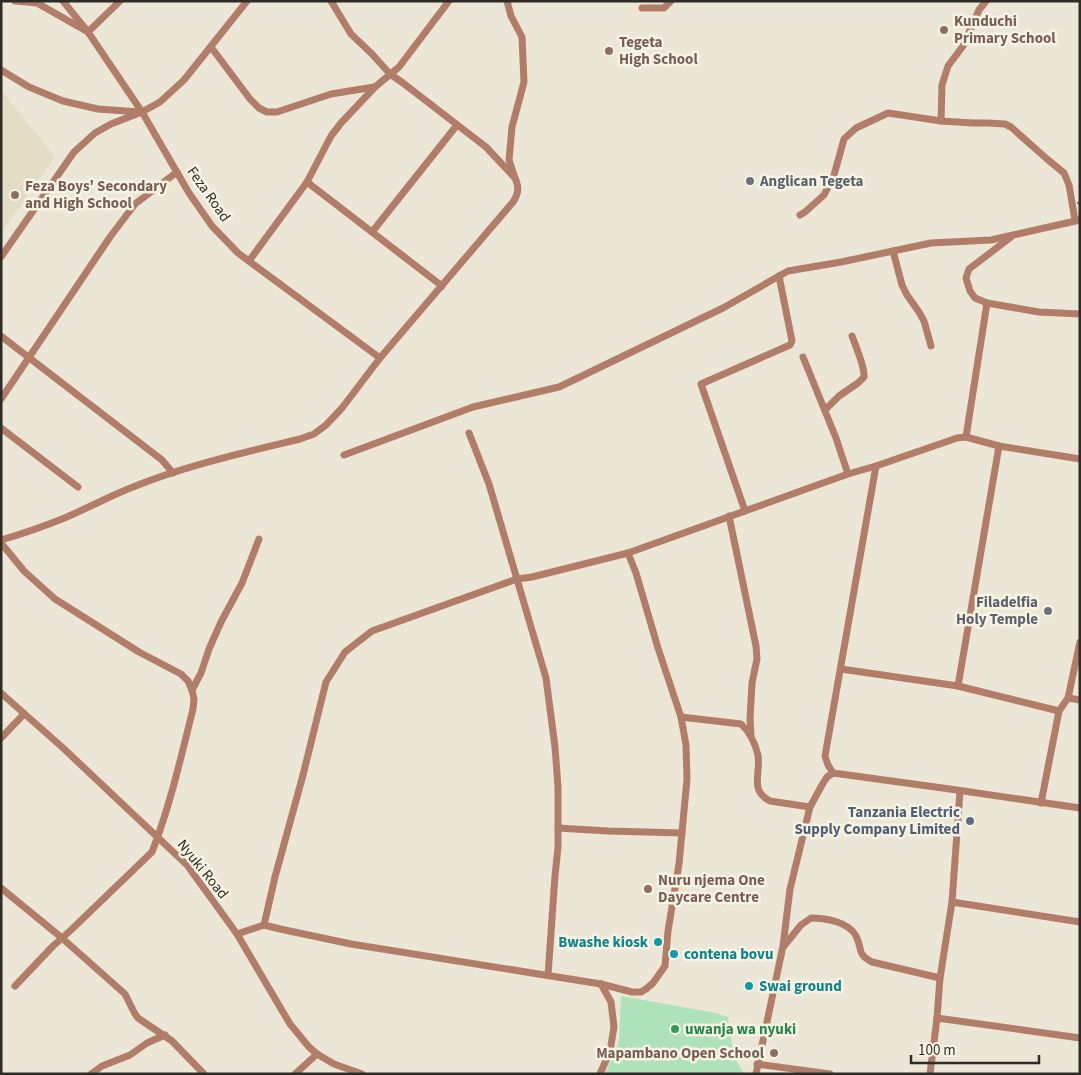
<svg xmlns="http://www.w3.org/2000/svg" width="1081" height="1075" viewBox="0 0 1081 1075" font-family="'Source Sans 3',sans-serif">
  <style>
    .built { fill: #e3ddc5 }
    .green { fill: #ade2bb }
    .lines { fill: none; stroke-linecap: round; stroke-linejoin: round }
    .stream { stroke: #4e96c7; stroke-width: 2.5 }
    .street { stroke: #b27d68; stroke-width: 7 }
    .education-dot { fill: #8d6e63; stroke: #f8f4e3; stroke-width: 2 }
    .worship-dot { fill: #6b7280; stroke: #f8f4e3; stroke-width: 2 }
    .service-dot { fill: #5c6f8a; stroke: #f8f4e3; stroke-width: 2 }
    .culture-dot { fill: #0f9aa8; stroke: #f8f4e3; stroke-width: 2 }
    .leisure-dot { fill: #2e9e5b; stroke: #f8f4e3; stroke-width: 2 }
    .labels { text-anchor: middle; stroke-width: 5; stroke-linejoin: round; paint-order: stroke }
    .education-label { font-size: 15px; font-weight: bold; fill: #785e54; stroke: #f8f4e3; text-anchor: start }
    .worship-label { font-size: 15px; font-weight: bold; fill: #5b616d; stroke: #f8f4e3; text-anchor: start }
    .street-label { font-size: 15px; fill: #2e2c26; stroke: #f8f4e3 }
    .service-label { font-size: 15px; font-weight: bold; fill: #4e5e75; stroke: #f8f4e3; text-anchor: end }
    .culture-label { font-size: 15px; font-weight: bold; fill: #0d838f; stroke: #f8f4e3; text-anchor: start }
    .leisure-label { font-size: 15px; font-weight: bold; fill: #27864d; stroke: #f8f4e3; text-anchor: start }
  </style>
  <rect width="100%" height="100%" fill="#ebe6d6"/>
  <polygon class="built" points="1,90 55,157 1,233"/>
  <polygon class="green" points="621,996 716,1013 728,1017 734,1056 744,1074 605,1074 619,1041"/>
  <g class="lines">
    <polyline class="stream" points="1078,203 1080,203"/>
    <g class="street">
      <polyline points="15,1 37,3 88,32 120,1"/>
      <polyline points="63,1 88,32 142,112 189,193 212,226 238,253 380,358"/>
      <polyline points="507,1 511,16 522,37 524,82 512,127 509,160 514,175"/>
      <polyline points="642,8 664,8 671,1"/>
      <polyline points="211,47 250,99 259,108 267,112 277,112 331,94 374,87"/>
      <polyline points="1,70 29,87 63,101 98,109 139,112"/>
      <polyline points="941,121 942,85 948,66 963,46 979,10 986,1"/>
      <polyline points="307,182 442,286"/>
      <polyline points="800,215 805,212 824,195 834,175 844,139 856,128 888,113 941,121 972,123 988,123 1005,124 1011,127 1047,159 1064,173 1069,185 1075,220"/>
      <polyline points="372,232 457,125"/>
      <polyline points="893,251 902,285 907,295 919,312 924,321 931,346"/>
      <polyline points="1,257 74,152 95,133 111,124 142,112 160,102 184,80 247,1"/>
      <polyline points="249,261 307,182 331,136 341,123 375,87 399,67 449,1"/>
      <polyline points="987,303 975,298 970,291 966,278 969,269 1011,237"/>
      <polyline points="1,336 162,460 173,473"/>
      <polyline points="803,357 836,438 848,474"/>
      <polyline points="1,399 110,237 135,204 177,172"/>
      <path d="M825 410 839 396 858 383 864 377C865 367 856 347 852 336"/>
      <polyline points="1,428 78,487"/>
      <polyline points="469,433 489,484 546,678 555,747 558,787 558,847 555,876 548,975"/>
      <polyline points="966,437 987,303 1039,312 1080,314"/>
      <polyline points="344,455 473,407 559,387 723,308 788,271 841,262 931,243 991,240 1080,220"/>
      <polyline points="876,466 825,756 828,765 833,773 950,789 1080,808"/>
      <polyline points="745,511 701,384 790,345 792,341 779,276"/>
      <polyline points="729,516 756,646 757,659 752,683 750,719 751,736"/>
      <path d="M1 540C22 534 42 527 62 519 84 510 106 498 128 489 184 466 242 453 300 439L314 434 326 425 342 408 380 358 513 202C519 193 519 187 515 178L486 147 403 83 390 74 372 54 351 34 331 1"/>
      <path d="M1 543 24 571 55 599 139 652 181 674 188 681 192 690 194 699 193 709C181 757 170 806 152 852L71 930 53 946 15 986"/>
      <polyline points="841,669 958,686 1059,711 1068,698 1080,642"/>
      <polyline points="958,686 999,446"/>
      <polyline points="192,690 201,673 209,649 221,622 242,583 259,539"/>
      <polyline points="1,693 62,747 187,865 237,934 290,1024 309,1047 317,1054 334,1064 362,1074"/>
      <polyline points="1068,698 1080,700"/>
      <path d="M681 717 741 724C750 732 755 743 758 755 761 774 749 790 770 801L810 807"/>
      <polyline points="1,738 24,714"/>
      <polyline points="1041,803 1059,711"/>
      <polyline points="558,828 608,831 682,833"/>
      <polyline points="1,888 62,938 125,994 135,1014 138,1018 172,1041 204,1074"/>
      <polyline points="952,902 1080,922"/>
      <polyline points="264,925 275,877 303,775 326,682 345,652 372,631 517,579 532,577 628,553 848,474 876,466 957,438 966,437 999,446 1080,459"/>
      <polyline points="237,934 264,925 280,929 351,944 601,984 632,992 641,992 646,989 653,983 665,966 668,931 679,864 687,779 686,745 681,717 658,648 636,573 628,553"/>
      <path d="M784 946 801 925 811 918C826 918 849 922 856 936 863 949 856 954 872 962L940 978"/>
      <polyline points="937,1018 1080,1038"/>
      <polyline points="757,1064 830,1074"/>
      <polyline points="91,1074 102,1066 130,1055 147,1043 165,1035"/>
      <polyline points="295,1074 317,1054"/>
      <polyline points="600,1074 610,1051 614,1027 611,1002 601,984"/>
      <polyline points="756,1074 783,946 790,889 810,807 822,785 827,777 833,773"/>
      <polyline points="930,1074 937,1018 940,978 952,902 960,791"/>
    </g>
  </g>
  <g class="education-dot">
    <circle cx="944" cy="30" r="5"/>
    <circle cx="609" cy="51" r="5"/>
    <circle cx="15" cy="195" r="5"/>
    <circle cx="648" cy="889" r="5"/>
    <circle cx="774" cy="1053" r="5"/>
  </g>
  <g class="worship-dot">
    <circle cx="750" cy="181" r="5"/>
    <circle cx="1048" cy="611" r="5"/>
  </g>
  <circle class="service-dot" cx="970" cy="821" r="5"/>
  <g class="culture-dot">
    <circle cx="658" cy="942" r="5"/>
    <circle cx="674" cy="954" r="5"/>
    <circle cx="749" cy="986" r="5"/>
  </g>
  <circle class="leisure-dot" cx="675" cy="1029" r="5"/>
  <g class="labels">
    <g class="education-label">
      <text x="954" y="26">Kunduchi<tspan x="954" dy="17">Primary School</tspan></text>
      <text x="619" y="47">Tegeta<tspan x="619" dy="17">High School</tspan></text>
      <text x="25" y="191">Feza Boys' Secondary<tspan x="25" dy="17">and High School</tspan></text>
      <text x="658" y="885">Nuru njema One<tspan x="658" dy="17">Daycare Centre</tspan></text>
      <text x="764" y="1058" text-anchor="end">Mapambano Open School</text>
    </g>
    <g class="worship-label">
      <text x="760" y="186">Anglican Tegeta</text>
      <text x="1038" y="607" text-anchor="end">Filadelfia<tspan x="1038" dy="17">Holy Temple</tspan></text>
    </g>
    <g class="street-label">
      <text transform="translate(209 194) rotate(55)" y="5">Feza Road</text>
      <text transform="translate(203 869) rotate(51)" y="5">Nyuki Road</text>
    </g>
    <g class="service-label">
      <text x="960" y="817">Tanzania Electric<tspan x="960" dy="17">Supply Company Limited</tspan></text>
    </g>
    <g class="culture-label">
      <text x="648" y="947" text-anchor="end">Bwashe kiosk</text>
      <text x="684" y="959">contena bovu</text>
      <text x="759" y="991">Swai ground</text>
    </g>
    <g class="leisure-label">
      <text x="685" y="1034">uwanja wa nyuki</text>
    </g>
  </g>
  <rect width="1081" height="1075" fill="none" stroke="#2e2c26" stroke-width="5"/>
  <path d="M911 1055v8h128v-8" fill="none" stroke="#2e2c26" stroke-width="2.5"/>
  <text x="918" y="1055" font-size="15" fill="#2e2c26" stroke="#f8f4e3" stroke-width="4" paint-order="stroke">100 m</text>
</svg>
